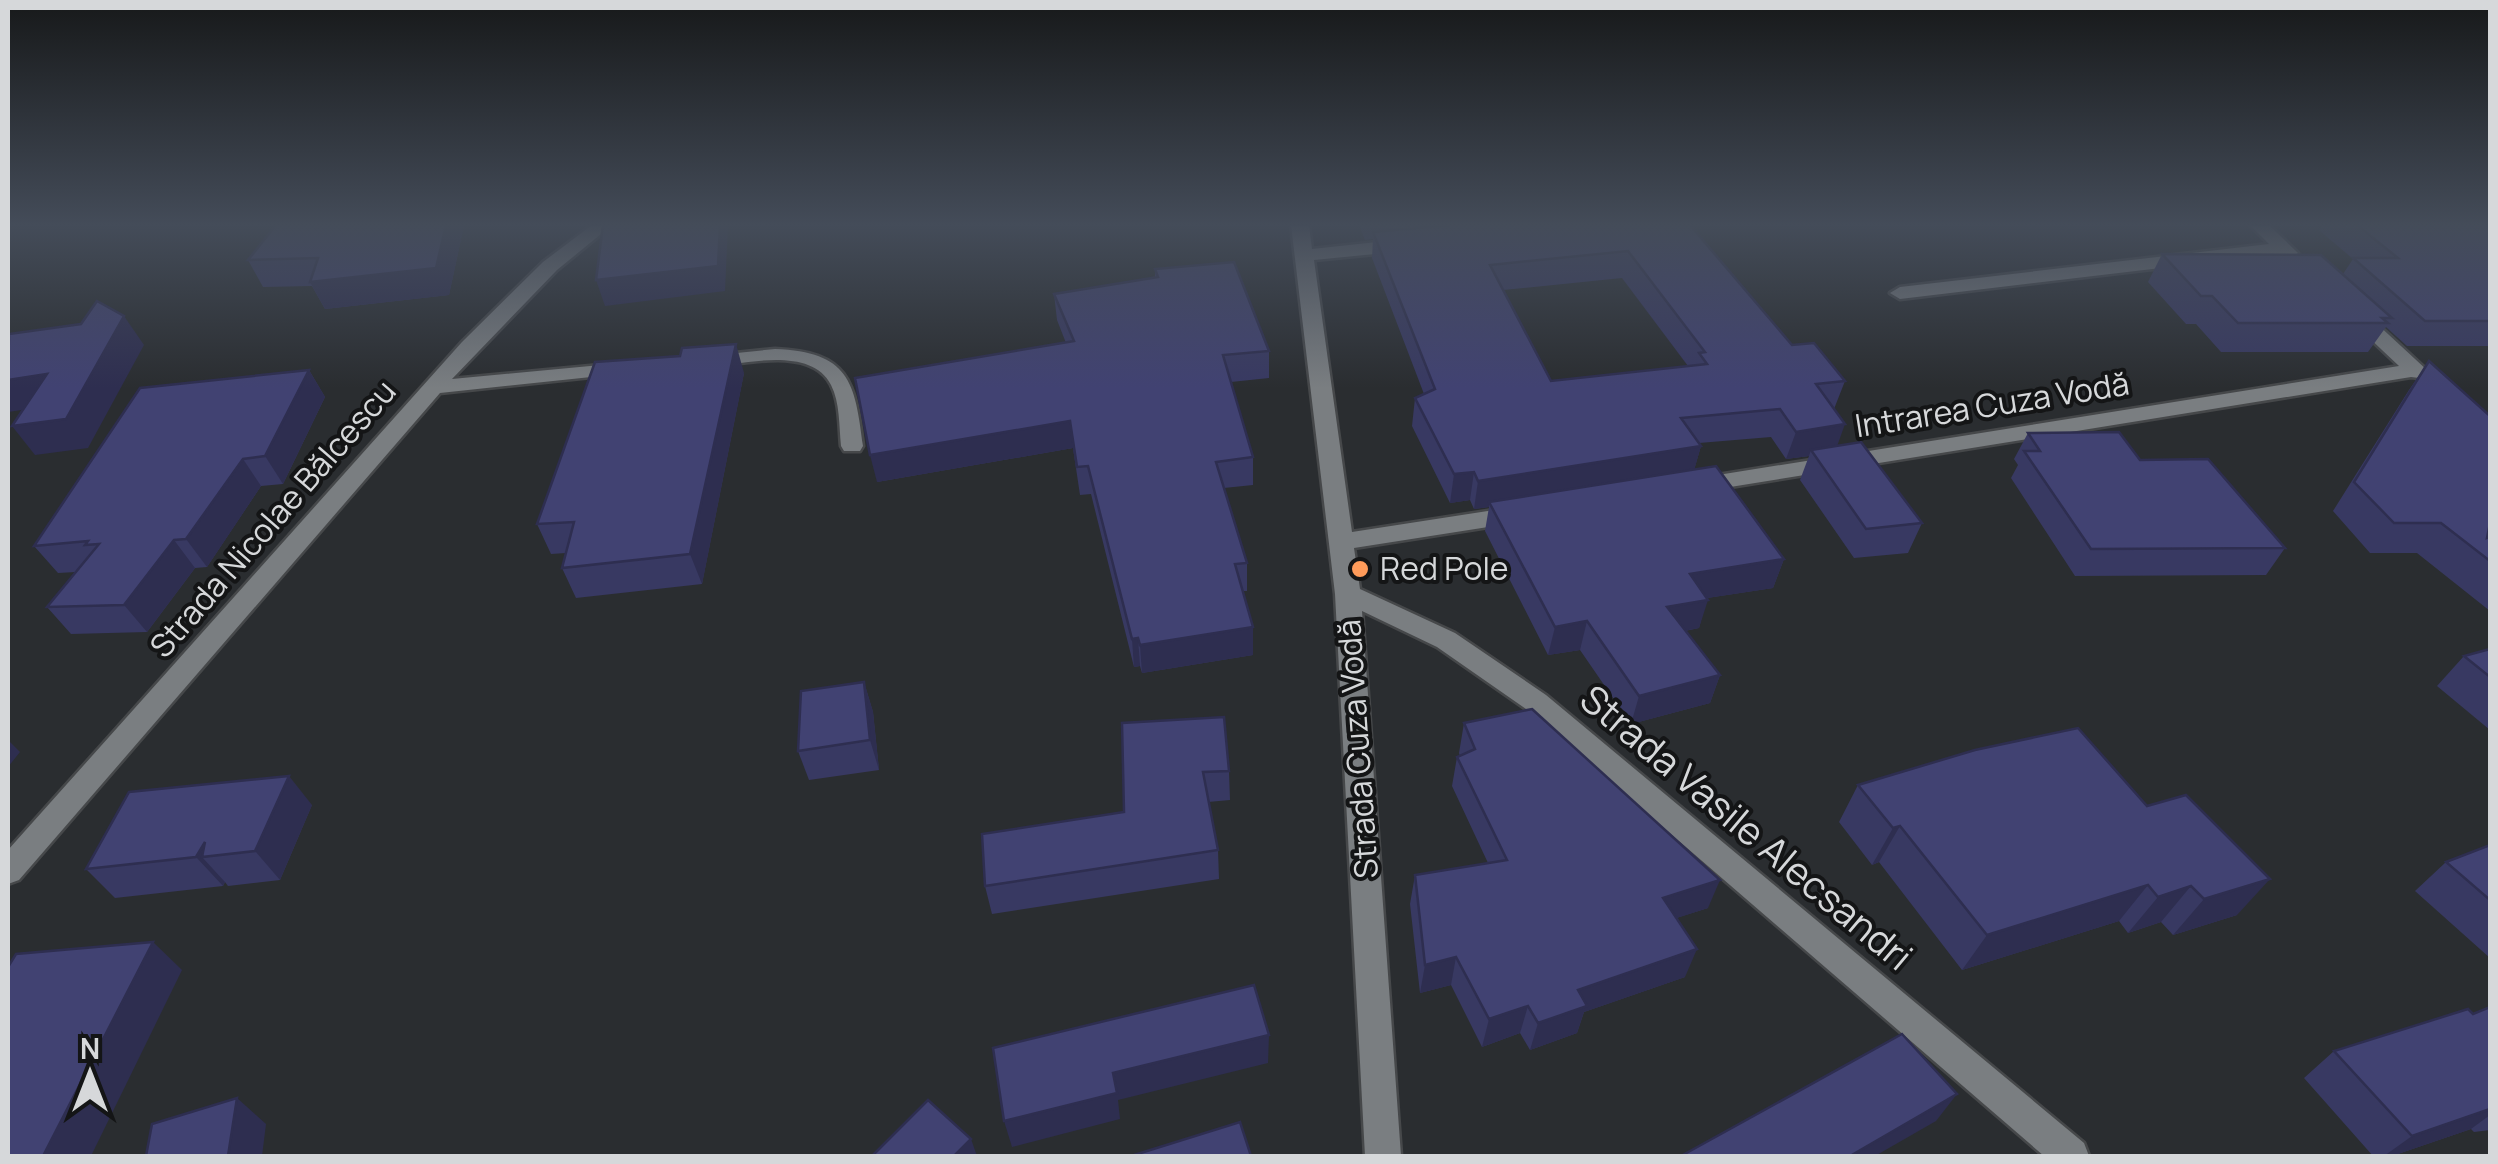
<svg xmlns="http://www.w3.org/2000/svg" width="2498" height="1164" viewBox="0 0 2498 1164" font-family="Manrope,sans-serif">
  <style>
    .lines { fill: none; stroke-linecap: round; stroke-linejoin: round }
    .minor-casing { stroke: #46484a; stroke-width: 5 }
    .minor { fill: #7a7e81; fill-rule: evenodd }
    .wall { fill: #383962; fill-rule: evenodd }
    .shaded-wall { fill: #2e2e50 }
    .building { fill: #414272; stroke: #2e2e50; stroke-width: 2.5; fill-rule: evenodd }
    .poi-dot { fill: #ff9b5a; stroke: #141516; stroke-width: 4 }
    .labels { text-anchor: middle; stroke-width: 8; stroke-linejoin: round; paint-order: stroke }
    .street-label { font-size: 32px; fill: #d6d8da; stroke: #141516 }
    .poi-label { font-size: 32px; fill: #d6d8da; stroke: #141516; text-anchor: start }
    .near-street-label { font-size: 38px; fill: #d6d8da; stroke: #141516 }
  </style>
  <rect width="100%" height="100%" fill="#2a2d30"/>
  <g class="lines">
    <g class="minor-casing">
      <g id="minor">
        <polygon points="592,225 612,225 557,270 452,379 622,363 629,365 632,369 629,373 440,393 19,880 8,884 8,850 462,342 543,262"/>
        <polygon points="1291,225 1309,225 1312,249 1405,239 1414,245 1405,251 1314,260 1352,532 1520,506 1532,514 1520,522 1354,548 1360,589 1455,633 1546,695 2084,1143 2089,1156 2044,1156 1526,709 1437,647 1362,611 1401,1156 1365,1156 1335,594"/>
        <polygon points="2250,225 2269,225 2298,253 2289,259 2279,254 1900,299 1890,293 1900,287 2269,244"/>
        <polygon points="2355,308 2362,310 2428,371 2432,375 2428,379 2411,377 1693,493 1681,486 1693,479 2399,366 2348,318 2348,310"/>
        <path d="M775 349C849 352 855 381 863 446L860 451H844L841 446C839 426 840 402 831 385 811 345 741 364 707 368L697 362 707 356Z"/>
      </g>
    </g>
    <use href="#minor" class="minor"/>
  </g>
  <g class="wall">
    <polygon points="276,225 464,225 449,295 325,309 312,286 263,287 248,260"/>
    <path d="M1359 225H1690L1792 345 1845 381 1834 409 1837 446 1922 523 1908 553 1854 558 1800 480 1809 456 1786 459 1771 437 1699 443 1701 446 1694 470 1784 559 1773 588 1707 598 1699 628 1685 631 1720 675 1710 703 1631 724 1580 650 1548 655 1485 531 1489 507 1474 509 1470 500 1450 503 1412 426 1415 398 1424 394 1372 258 1373 239 1365 240ZM1622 278 1688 366 1551 381 1503 290Z"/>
    <polygon points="2323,225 2490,225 2490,346 2407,346 2386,327 2368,352 2221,352 2196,324 2186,324 2148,282 2162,254 2343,274 2353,259 2319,230"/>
    <polygon points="1155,269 1269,351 1269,378 1231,382 1253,457 1253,485 1224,488 1247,563 1247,591 1243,591 1253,627 1253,655 1142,673 1140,666 1134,667 1091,494 1080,495 1073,448 877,482 1066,343 1057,320 1054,294 1155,277"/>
    <polygon points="2429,361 2487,538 2490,537 2490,611 2417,553 2370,553 2333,511 2409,390"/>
    <polygon points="309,370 325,397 283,484 261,486 207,567 195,568 147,632 71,634 47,607 76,572 58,573 34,546"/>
    <polygon points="744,373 702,584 576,598 562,568 566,553 551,554 537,524"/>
    <polygon points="2028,433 2140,460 2285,548 2266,575 2075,576 2011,478 2018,465 2014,459"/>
    <polygon points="2490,649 2490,730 2437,686 2464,656"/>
    <polygon points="864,682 873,712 879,770 809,780 798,751"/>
    <polygon points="1122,723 1229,771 1230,800 1208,802 1218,850 1219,879 992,914 985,886 1124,812"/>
    <polygon points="1464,723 1708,908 1676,918 1685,977 1584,1012 1577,1033 1530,1050 1520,1033 1482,1047 1451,985 1420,993 1410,904 1415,875 1488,863 1452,786 1457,757 1460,756 1459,753"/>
    <polygon points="1975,750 2237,915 2173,935 2161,922 2128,933 2119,921 1962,970 1879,862 1872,865 1839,822 1858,785"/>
    <polygon points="312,805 280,880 228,886 225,882 223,886 115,898 86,869"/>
    <polygon points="2490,845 2490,958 2415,891 2446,862"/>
    <polygon points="2490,1007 2490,1130 2474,1132 2471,1129 2392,1156 2373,1156 2304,1078 2334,1051 2473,1014"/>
  </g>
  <g class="shaded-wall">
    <polygon points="446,225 464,225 449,295 325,309 310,282"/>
    <polygon points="720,225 728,225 725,291 605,306 596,280"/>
    <polygon points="124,316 144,345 88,448 35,455 12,426"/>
    <polygon points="736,344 744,373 702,584 690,554"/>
    <polygon points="309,370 325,397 283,484 265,456"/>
    <polygon points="47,374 68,403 8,412 8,380"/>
    <polygon points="1070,421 1073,448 877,482 870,455"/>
    <polygon points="1845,424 1835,452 1811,450 1809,456 1786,459 1796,432"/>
    <polygon points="1701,446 1693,474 1489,502 1489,507 1474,509 1478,481"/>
    <polygon points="243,459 261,486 207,567 186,539"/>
    <polygon points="1474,472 1470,500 1450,503 1454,474"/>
    <polygon points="174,540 195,568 147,632 124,605"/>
    <polygon points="1784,559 1773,588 1681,602 1690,574"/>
    <polygon points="1708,600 1699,628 1658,636 1667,607"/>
    <polygon points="1587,621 1580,650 1548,655 1555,627"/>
    <polygon points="1253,627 1253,655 1142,673 1140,645"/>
    <polygon points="1138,638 1140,666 1134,667 1132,639"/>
    <polygon points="1720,675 1710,703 1631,724 1639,696"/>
    <polygon points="864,682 873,712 879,770 870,740"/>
    <polygon points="8,740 20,752 8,767"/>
    <polygon points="289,776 312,805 280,880 255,851"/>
    <polygon points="1900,826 1879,862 1872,865 1893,828"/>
    <polygon points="205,842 202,857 225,882 223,886 196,857"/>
    <polygon points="2270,879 2237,915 2173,935 2204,899"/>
    <polygon points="1720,880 1708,908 1652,926 1663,898"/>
    <polygon points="2148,885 2119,921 1962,970 1987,935"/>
    <polygon points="2191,886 2161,922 2128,933 2158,897"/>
    <polygon points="153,942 182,970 91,1156 43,1156"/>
    <polygon points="1697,949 1685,977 1584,1012 1577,1033 1530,1050 1538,1023 1578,990"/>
    <polygon points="1456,957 1451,985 1420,993 1425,965"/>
    <polygon points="1528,1006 1520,1033 1482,1047 1489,1019"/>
    <polygon points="1269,1035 1268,1063 1118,1100 1120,1119 1012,1147 1004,1121 1113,1073"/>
    <polygon points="1957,1094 1936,1121 1875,1156 1850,1156"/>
    <polygon points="237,1098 266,1124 262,1156 228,1156"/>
    <polygon points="2490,1109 2490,1115 2471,1129 2392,1156 2384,1156 2412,1136"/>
    <polygon points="971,1139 977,1156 954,1156"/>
  </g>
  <g class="building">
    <polygon points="276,225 446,225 436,268 310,282 318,258 248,260"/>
    <polygon points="603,225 720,225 718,266 596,280"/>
    <path d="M1450 225H1690L1792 345 1814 343 1845 381 1816 384 1845 424 1796 432 1780 409 1681 418 1701 446 1478 481 1474 472 1454 474 1415 398 1435 389 1373 232ZM1628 251 1705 352 1699 353 1707 364 1551 381 1490 265Z"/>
    <polygon points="2357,225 2490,225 2490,321 2425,321 2353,258 2398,258"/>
    <polygon points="2162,254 2321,255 2392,318 2382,318 2388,323 2238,323 2212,296 2201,296"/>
    <polygon points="1234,262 1269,351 1223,355 1253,457 1216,462 1247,563 1235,564 1253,627 1140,645 1138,638 1132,639 1088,466 1077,467 1070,421 870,455 855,378 1074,341 1054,294 1158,277 1155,269"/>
    <polygon points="97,301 124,316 66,419 12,426 47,374 8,380 9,334 81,324"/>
    <polygon points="736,344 690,554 562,568 574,522 537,524 595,362 680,356 682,348"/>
    <polygon points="2429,361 2490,416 2490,523 2487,538 2490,537 2490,561 2441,523 2394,523 2354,482"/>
    <polygon points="309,370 265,456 243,459 186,539 174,540 124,605 47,607 99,544 85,545 88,541 34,546 140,388"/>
    <polygon points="2119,432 2140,460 2208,459 2285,548 2091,549 2024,451 2040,451 2028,433"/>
    <polygon points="1861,442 1922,523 1866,529 1811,450"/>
    <polygon points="1716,466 1784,559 1690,574 1708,600 1667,607 1720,675 1639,696 1587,621 1555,627 1489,502"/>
    <polygon points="2490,649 2490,677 2464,656"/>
    <polygon points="864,682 870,740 798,751 801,691"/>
    <polygon points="1532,709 1720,880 1663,898 1697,949 1578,990 1587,1006 1538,1023 1528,1006 1489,1019 1456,957 1425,965 1415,875 1507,860 1457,757 1475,749 1464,723"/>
    <polygon points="1224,717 1229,771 1203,772 1218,850 985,886 982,834 1124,812 1122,723"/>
    <polygon points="2078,728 2147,806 2186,795 2270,879 2204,899 2191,886 2158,897 2148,885 1987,935 1900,826 1893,828 1858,785 1975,750"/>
    <polygon points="289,776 255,851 202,857 205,842 196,857 86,869 129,792"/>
    <polygon points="2490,845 2490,900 2446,862"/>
    <polygon points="153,942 43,1156 8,1156 8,967 16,954"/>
    <polygon points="1254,985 1269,1035 1113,1073 1117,1093 1004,1121 993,1048"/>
    <polygon points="2490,1007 2490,1109 2412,1136 2334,1051 2468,1009 2473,1014"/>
    <polygon points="1902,1034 1957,1094 1850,1156 1681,1156"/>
    <polygon points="237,1098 228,1156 146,1156 152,1124"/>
    <polygon points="928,1100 971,1139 954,1156 872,1156"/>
    <polygon points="1240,1122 1251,1156 1131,1156"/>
  </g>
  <linearGradient id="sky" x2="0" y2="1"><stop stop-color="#17191a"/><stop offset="0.58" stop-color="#444c59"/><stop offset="1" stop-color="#444c59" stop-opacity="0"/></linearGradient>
  <rect width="2498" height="388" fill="url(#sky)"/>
  <circle class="poi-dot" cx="1360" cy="569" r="10"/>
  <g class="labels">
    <g class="street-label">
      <text transform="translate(1992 405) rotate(-9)" y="11">Intrarea Cuza Vodă</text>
      <text transform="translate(273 519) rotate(-49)" y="11">Strada Nicolae Bălcescu</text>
      <text transform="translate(1358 749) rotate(-94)" y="11">Strada Cuza Vodă</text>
    </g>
    <g class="poi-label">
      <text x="1380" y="580">Red Pole</text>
    </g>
    <g class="near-street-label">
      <text transform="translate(1746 828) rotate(40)" y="13">Strada Vasile Alecsandri</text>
    </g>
  </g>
  <rect width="2498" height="1164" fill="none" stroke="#d6d8da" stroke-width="20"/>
  <g transform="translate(90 1074)" stroke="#141516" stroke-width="8" paint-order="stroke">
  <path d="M0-8L18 38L0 25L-18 38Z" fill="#d6d8da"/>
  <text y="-15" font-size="28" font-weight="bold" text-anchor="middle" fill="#d6d8da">N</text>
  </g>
</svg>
